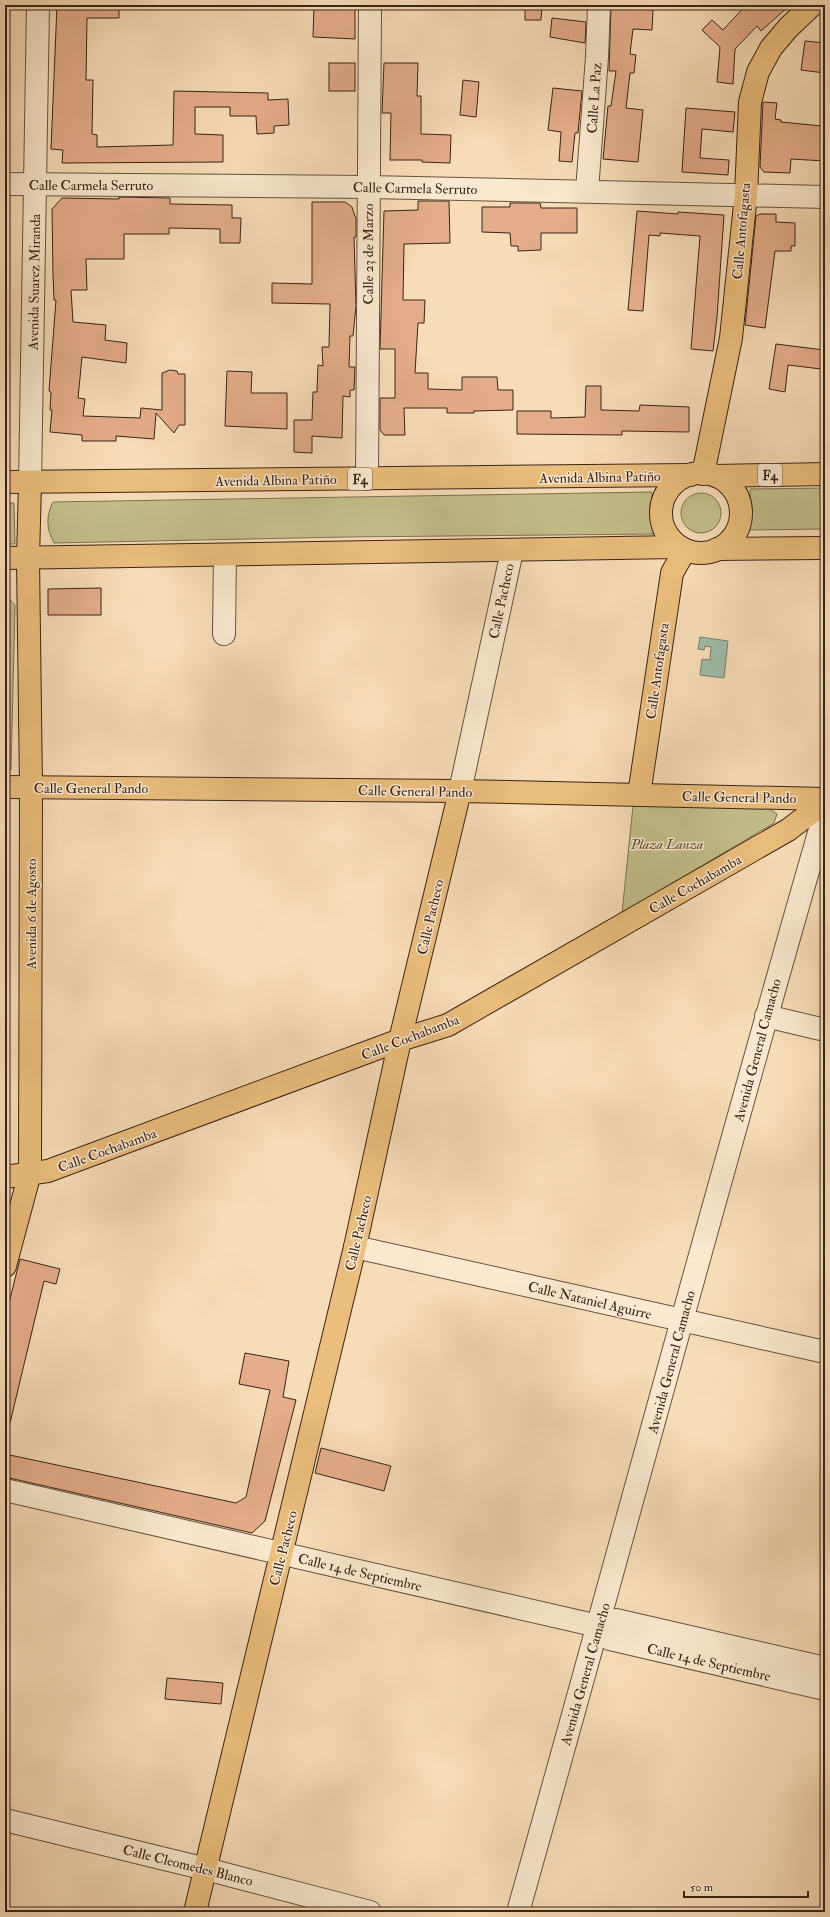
<svg xmlns="http://www.w3.org/2000/svg" width="830" height="1917" viewBox="0 0 830 1917" font-family="'IM FELL Double Pica',serif">
  <style>
    .green { fill: #c3bf8a; stroke: #7e7252 }
    .water { fill: #9ebda9; stroke: #75806f }
    .building { fill: #e5ad89; stroke: #382419 }
    .lines { fill: none; stroke-linecap: round; stroke-linejoin: round }
    .minor-casing { stroke: #685240; stroke-width: 24 }
    .major-casing { stroke: #382419; stroke-width: 24 }
    .minor { stroke: #fae9d0; stroke-width: 22 }
    .major { stroke: #ecbe7c; stroke-width: 22 }
    .labels { text-anchor: middle; stroke-width: 3; stroke-linejoin: round; paint-order: stroke }
    .shield { fill: #fae9d0; stroke: #725f50; stroke-width: 1 }
    .shield-label { font-size: 13px; font-weight: bold; fill: #382419 }
    .street-label { font-size: 14px; fill: #382419; stroke: #fae9d0 }
    .park-label { font-size: 14px; font-style: italic; fill: #5b4b35; stroke: #fae9d0 }
  </style>
  <rect width="100%" height="100%" fill="#f7ddb7"/>
  <filter id="stains"><feTurbulence type="fractalNoise" baseFrequency=".005" numOctaves="4"/><feColorMatrix values="0 0 0 0 .2 0 0 0 0 .09 0 0 0 0 .02 0 0 0 .5 -.17"/></filter>
  <radialGradient id="worn" r=".72"><stop offset=".6" stop-color="#630" stop-opacity="0"/><stop offset="1" stop-color="#630" stop-opacity=".3"/></radialGradient>
  <g class="green">
    <polygon points="825,488 825,529 750,530 750,489"/>
    <path d="M652 492 653 534 345 537 54 543C46 528 46 516 53 502Z"/>
    <circle cx="701" cy="513" r="20"/>
    <polygon points="5,503 14,503 15,544 5,544"/>
    <polygon points="5,597 7,597 15,605 11,769 5,777"/>
    <polygon points="633,806 768,808 777,814 774,823 622,913"/>
  </g>
  <polygon class="water" points="700,637 728,641 724,678 700,675 702,659 710,660 711,647 705,646 704,650 698,649"/>
  <g class="building">
    <polygon points="57,5 119,5 119,18 87,18 86,80 93,80 92,134 97,135 97,147 173,145 174,91 268,93 268,100 288,99 289,125 274,126 274,133 257,134 256,116 230,116 230,107 195,107 195,134 223,135 223,162 62,163 63,150 51,149"/>
    <polygon points="314,5 355,5 355,39 313,37"/>
    <polygon points="525,5 542,5 541,20 525,20"/>
    <polygon points="611,5 634,5 634,9 653,10 652,30 633,29 630,54 636,55 634,73 630,73 626,108 643,110 638,162 603,159 608,106 611,106 616,71 609,71"/>
    <polygon points="746,5 790,5 761,31 757,26 735,49 733,84 717,82 720,47 702,30 712,20 723,30"/>
    <polygon points="552,18 586,22 585,43 550,37"/>
    <polygon points="805,41 825,43 825,73 801,70"/>
    <rect x="329" y="63" width="26" height="28"/>
    <polygon points="384,63 418,63 417,96 421,96 421,134 451,135 450,163 422,162 422,160 390,160 391,113 382,113"/>
    <polygon points="463,80 479,82 476,117 460,115"/>
    <polygon points="553,88 582,91 578,133 575,133 572,162 559,161 561,132 548,130"/>
    <polygon points="763,102 777,103 775,119 781,120 781,122 822,126 821,131 825,131 825,161 791,159 790,173 764,172 760,167"/>
    <polygon points="686,108 735,112 733,132 702,129 700,158 729,160 728,175 682,172"/>
    <polygon points="119,197 170,198 170,204 232,205 232,218 241,218 240,243 220,243 220,229 169,228 169,234 124,234 124,259 86,259 87,290 71,290 73,322 106,325 105,340 127,343 126,363 82,357 78,398 85,399 83,416 140,418 141,408 162,410 162,373 170,370 177,371 178,374 185,374 185,425 179,425 174,433 156,413 154,439 116,436 116,441 82,441 82,435 50,432 52,410 50,410 51,392 49,391 56,300 54,300 53,274 52,209 62,198 119,199"/>
    <polygon points="418,201 449,201 450,243 404,244 403,300 425,300 424,323 418,323 415,373 428,373 428,389 462,390 462,377 497,377 498,390 513,390 513,410 474,411 474,413 447,413 447,408 404,408 405,435 384,435 380,430 380,398 395,398 395,349 380,349 384,211 418,210"/>
    <polygon points="312,202 345,202 352,207 356,219 356,237 354,237 356,306 353,336 350,336 349,367 355,367 354,390 350,390 350,397 343,396 342,438 312,436 312,453 294,452 294,420 312,420 313,392 317,392 318,365 323,366 322,347 329,347 330,304 272,303 272,283 312,284"/>
    <polygon points="510,203 540,203 541,208 577,208 577,233 541,233 541,250 518,251 518,246 511,246 510,233 482,232 482,207 510,207"/>
    <polygon points="637,211 678,214 678,212 724,215 717,317 713,351 691,349 700,236 660,233 660,236 649,235 643,311 628,310"/>
    <polygon points="760,214 776,214 776,222 795,223 795,246 791,246 791,251 775,251 765,328 745,325 756,216"/>
    <polygon points="776,344 824,350 821,369 788,365 785,392 769,389"/>
    <polygon points="227,371 252,372 251,393 287,393 287,429 225,426"/>
    <polygon points="586,386 601,386 601,410 639,411 640,405 689,407 689,432 622,431 622,435 517,434 517,411 551,411 551,418 585,417"/>
    <polygon points="101,588 101,615 48,615 48,589"/>
    <polygon points="20,1259 60,1269 56,1284 44,1281 10,1423 5,1422 5,1319"/>
    <polygon points="245,1353 289,1361 283,1397 296,1400 265,1521 252,1533 5,1477 5,1454 236,1503 246,1497 270,1390 239,1384"/>
    <polygon points="321,1448 391,1466 384,1491 315,1473"/>
    <polygon points="167,1678 223,1683 221,1704 165,1699"/>
  </g>
  <g class="lines">
    <g class="minor-casing">
      <g id="minor">
        <polyline points="5,184 368,187 825,197"/>
        <polyline points="587,191 597,57 599,5"/>
        <polyline points="367,479 370,5"/>
        <polyline points="30,483 38,5"/>
        <polyline points="224,634 225,555"/>
        <polyline points="460,791 512,551"/>
        <polyline points="766,1016 825,1030"/>
        <polyline points="355,1247 825,1352"/>
        <polyline points="5,1490 598,1626 616,1620 825,1668"/>
        <polyline points="598,1626 610,1639 825,1689"/>
        <polyline points="5,1820 206,1869 370,1912"/>
        <path d="M518 1912C621 1546 719 1178 825 812"/>
      </g>
    </g>
    <g class="major-casing">
      <g id="major">
        <circle cx="701" cy="513" r="40"/>
        <polyline points="703,474 731,338 746,195 750,102 758,72 771,48 788,28 812,5"/>
        <polyline points="716,476 825,474"/>
        <polyline points="5,482 690,475"/>
        <polyline points="717,549 825,548"/>
        <polyline points="5,558 678,547"/>
        <polyline points="5,787 460,791 825,799"/>
        <polyline points="639,795 672,573 685,550"/>
        <polyline points="5,1177 48,1171 400,1040 448,1025 788,830 825,802"/>
        <polyline points="5,1266 30,1173 31,787 28,559 30,483"/>
        <polyline points="195,1912 355,1247 400,1040 460,791"/>
      </g>
    </g>
    <use href="#minor" class="minor"/>
    <use href="#major" class="major"/>
  </g>
  <g class="labels">
    <g class="shield">
      <rect x="758" y="464" width="24" height="22" rx="3"/>
      <rect x="348" y="468" width="24" height="22" rx="3"/>
    </g>
    <g class="shield-label">
      <text x="770" y="480">F4</text>
      <text x="360" y="484">F4</text>
    </g>
    <g class="street-label">
      <text transform="translate(594 98) rotate(-86)" y="5">Calle La Paz</text>
      <text x="91" y="190">Calle Carmela Serruto</text>
      <text transform="translate(415 188) rotate(1)" y="5">Calle Carmela Serruto</text>
      <text transform="translate(741 231) rotate(-85)" y="5">Calle Antofagasta</text>
      <text transform="translate(368 254) rotate(-90)" y="5">Calle 23 de Marzo</text>
      <text transform="translate(34 282) rotate(-89)" y="5">Avenida Suarez Miranda</text>
      <text transform="translate(600 477) rotate(-1)" y="5">Avenida Albina Patiño</text>
      <text transform="translate(276 480) rotate(-1)" y="5">Avenida Albina Patiño</text>
      <text transform="translate(501 601) rotate(-78)" y="5">Calle Pacheco</text>
      <text transform="translate(657 671) rotate(-82)" y="5">Calle Antofagasta</text>
      <text x="91" y="793">Calle General Pando</text>
      <text transform="translate(415 791) rotate(1)" y="5">Calle General Pando</text>
      <text transform="translate(739 797) rotate(1)" y="5">Calle General Pando</text>
      <text transform="translate(695 884) rotate(-30)" y="5">Calle Cochabamba</text>
      <text transform="translate(31 914) rotate(-90)" y="5">Avenida 6 de Agosto</text>
      <text transform="translate(430 917) rotate(-77)" y="5">Calle Pacheco</text>
      <text transform="translate(410 1037) rotate(-21)" y="5">Calle Cochabamba</text>
      <text transform="translate(757 1050) rotate(-75)" y="5">Avenida General Camacho</text>
      <text transform="translate(107 1150) rotate(-20)" y="5">Calle Cochabamba</text>
      <text transform="translate(358 1233) rotate(-77)" y="5">Calle Pacheco</text>
      <text transform="translate(590 1300) rotate(13)" y="5">Calle Nataniel Aguirre</text>
      <text transform="translate(671 1362) rotate(-75)" y="5">Avenida General Camacho</text>
      <text transform="translate(283 1548) rotate(-76)" y="5">Calle Pacheco</text>
      <text transform="translate(360 1572) rotate(13)" y="5">Calle 14 de Septiembre</text>
      <text transform="translate(709 1662) rotate(13)" y="5">Calle 14 de Septiembre</text>
      <text transform="translate(585 1674) rotate(-74)" y="5">Avenida General Camacho</text>
      <text transform="translate(188 1865) rotate(14)" y="5">Calle Cleomedes Blanco</text>
    </g>
    <g class="park-label">
      <text x="667" y="849">Plaza Lanza</text>
    </g>
  </g>
  <rect width="830" height="1917" fill="none" stroke="#f7ddb7" stroke-width="20"/>
  <rect x="6" y="6" width="818" height="1905" fill="none" stroke="#382419" stroke-width="2"/>
  <rect x="10" y="10" width="810" height="1897" fill="none" stroke="#382419"/>
  <path d="M684 1891v6h124v-6" fill="none" stroke="#382419" stroke-width="2"/>
  <text x="690" y="1891" font-size="12" fill="#382419" stroke="#fae9d0" stroke-width="3" paint-order="stroke">50 m</text>
  <rect width="100%" height="100%" filter="url(#stains)"/>
  <rect width="100%" height="100%" fill="url(#worn)"/>
</svg>
